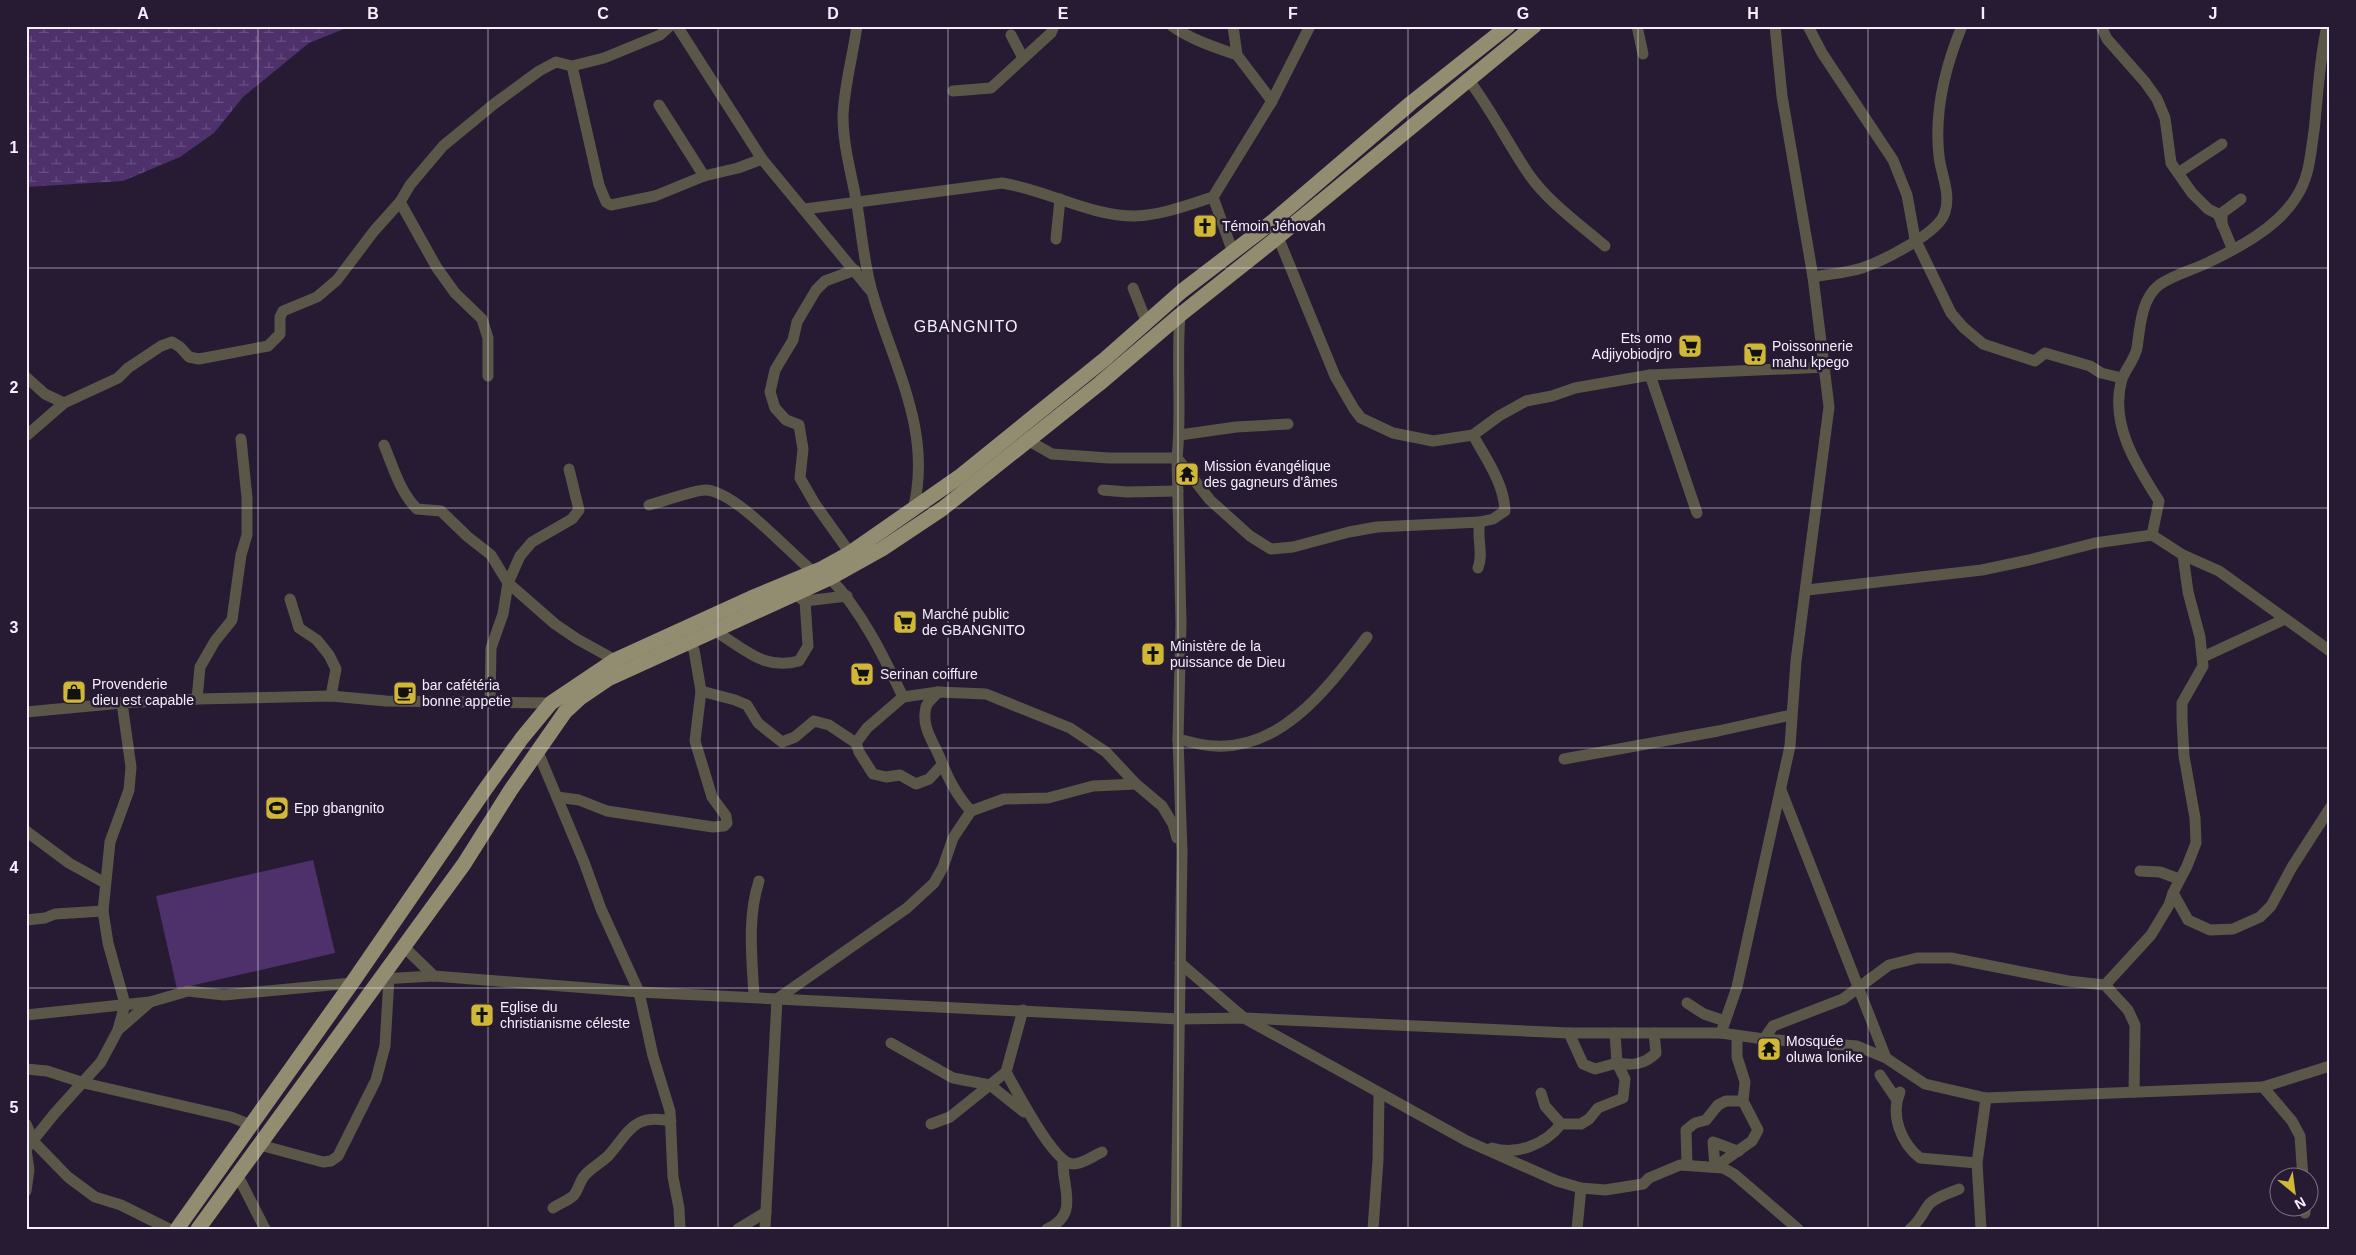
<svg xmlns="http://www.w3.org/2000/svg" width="2356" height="1255" viewBox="0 0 2356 1255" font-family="Arial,sans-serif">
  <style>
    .wetland { fill: url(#wetland-marsh) }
    .garden { fill: #4e316b }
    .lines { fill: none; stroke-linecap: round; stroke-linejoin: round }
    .minor { stroke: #5a5749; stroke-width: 11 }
    .primary { stroke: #928c70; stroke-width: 15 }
    .grid { fill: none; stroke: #f5effd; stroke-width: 1; stroke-opacity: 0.55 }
    .labels { text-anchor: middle; stroke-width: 5; stroke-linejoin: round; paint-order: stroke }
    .poi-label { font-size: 14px; fill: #f5effd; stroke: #271b34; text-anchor: start }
    .quarter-label { font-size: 16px; letter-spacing: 1px; fill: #f5effd; stroke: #271b34 }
    .neatline { fill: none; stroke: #f5effd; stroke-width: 2 }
    .grid-label { font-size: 16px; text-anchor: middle; font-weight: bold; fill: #f5effd }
  </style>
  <defs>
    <pattern id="wetland-marsh" width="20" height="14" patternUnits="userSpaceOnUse" patternTransform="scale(1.25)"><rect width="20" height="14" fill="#4e316b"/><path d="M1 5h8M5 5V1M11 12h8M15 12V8" fill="none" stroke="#684f81"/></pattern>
  </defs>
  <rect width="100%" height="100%" fill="#271b34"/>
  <polygon class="wetland" points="26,26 351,26 309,43 243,97 214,133 180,157 123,181 26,187"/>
  <polygon class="garden" points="313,860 335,953 177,989 156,896"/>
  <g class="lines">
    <g class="minor">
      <polyline points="677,26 762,159 870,290"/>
      <path d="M857 26C853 55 844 87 843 116 843 147 852 175 857 205 862 234 864 266 873 295 894 367 933 432 913 510"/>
      <path d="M1172 26C1192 40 1214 47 1237 55"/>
      <polyline points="1233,26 1237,55 1272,101"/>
      <polyline points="1637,26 1643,54"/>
      <polyline points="1808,26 1822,53 1893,160 1907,195 1915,239 1951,313 1963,327 1983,344 2035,361 2045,353 2090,366 2101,373 2122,378"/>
      <polyline points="2101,26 2107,39 2145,82 2157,99 2165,118 2171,163 2192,193 2208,209 2218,214 2232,248"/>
      <polyline points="1011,35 1023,58"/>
      <polyline points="572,66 599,185 606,202 611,205 655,196 704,176 738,168 762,159"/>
      <path d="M1468 79C1491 109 1507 142 1528 173 1548 202 1578 223 1605 246"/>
      <polyline points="953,91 991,88 1051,33 1054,26"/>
      <polyline points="659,105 704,176"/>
      <polyline points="2178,173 2222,144"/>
      <polyline points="1213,197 1232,250"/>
      <polyline points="400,202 437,268 455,293 482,319 488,338 488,376"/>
      <path d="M805 209 1002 183C1047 190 1089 216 1135 216 1162 215 1188 205 1213 197L1272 101 1310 26"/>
      <polyline points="2222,225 2222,213 2241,199"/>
      <polyline points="1278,237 1335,376 1354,409 1361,418 1393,433 1433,441 1473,435 1499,416 1526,401 1552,396 1575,388 1650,375 1826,367"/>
      <polyline points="1056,239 1060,199"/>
      <path d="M1813 277C1829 274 1846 273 1862 268 1882 261 1940 233 1945 212 1951 193 1941 175 1939 156 1934 112 1945 67 1962 26"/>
      <polyline points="1133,288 1147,323"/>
      <polyline points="1650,375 1697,513"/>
      <polyline points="26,377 45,394 64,403"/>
      <polyline points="1180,435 1236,427 1288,424"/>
      <path d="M1473 435C1486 459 1504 483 1505 511L1493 519 1480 522C1476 538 1484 553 1478 568"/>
      <polyline points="26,436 64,403 118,378 128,368 161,346 172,342 180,347 189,357 199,359 268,346 280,334 280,317 283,311 317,297 337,280 374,231 400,202 410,185 443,146 494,104 539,71 556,62 572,66 604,58 660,35 670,26"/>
      <polyline points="1029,441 1052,454 1109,458 1177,458 1210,500 1250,536 1271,549 1293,547 1349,532 1377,527 1480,522"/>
      <path d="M384 445C393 467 400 492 417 509L441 511 468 537 491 555 508 583 555 624 577 639 615 660"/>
      <polyline points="1103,490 1127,492 1178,491"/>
      <path d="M649 505C661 502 695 490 705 490 734 490 788 551 811 570L821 569"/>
      <path d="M2152 535 2159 501C2136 465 2109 423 2122 379 2126 368 2135 359 2137 348 2140 328 2141 299 2159 285 2175 274 2194 270 2211 261 2240 247 2277 227 2295 199 2310 177 2310 156 2314 131 2318 96 2319 61 2327 26"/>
      <polyline points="850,553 815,504 800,478 803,449 799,425 786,420 775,408 770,392 775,370 793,340 797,322 816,290 825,281 855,270"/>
      <path d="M830 578C862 612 883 655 903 697L867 728 856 743 859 752 873 774 886 777 900 775 916 784 929 779 942 765"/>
      <polyline points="1807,590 1982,570 2029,560 2095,543 2152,535 2183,555 2219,571 2330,651"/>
      <polyline points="800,598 805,601 847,596"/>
      <polyline points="290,599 299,628 317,640 329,655 336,669 331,696"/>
      <path d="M713 630C743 647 762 671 799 661L808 646 805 601"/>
      <polyline points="2203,657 2285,619"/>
      <polyline points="701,691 735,700 747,705 758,723 782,742 795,737 814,721 829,725 856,743"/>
      <path d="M938 692C934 697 927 702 926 707 921 727 933 741 940 758 948 778 956 795 971 811"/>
      <polyline points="903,697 938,692 986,694 1070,728 1106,752 1136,784 1162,806 1173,824 1177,838"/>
      <polyline points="197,699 200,667 215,641 232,620 241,555 247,535 247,498 241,439"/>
      <polyline points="490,703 491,648 503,614 508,583 520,556 532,542 572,519 579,510 569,469"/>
      <polyline points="26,712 122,703 197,699 331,696 386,701 551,703"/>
      <path d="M1178 739C1190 742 1203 746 1215 746 1284 750 1330 684 1367 637"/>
      <polyline points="538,752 584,862 601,909 639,992 653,1056 670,1111 673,1177 679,1208 680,1229"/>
      <polyline points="1564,759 1718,731 1791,715"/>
      <polyline points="1781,790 1886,1058"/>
      <polyline points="557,797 579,800 607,811 713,827 724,826 727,823 726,816 712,797 695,741 701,691 694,650 687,642"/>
      <polyline points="26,831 69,863 105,883"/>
      <polyline points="2140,871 2160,872 2179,879"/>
      <polyline points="2173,893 2188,920 2210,930 2233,929 2260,917 2271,906 2292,867 2330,808"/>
      <polyline points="26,920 45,918 55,914 103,911"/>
      <polyline points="404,947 434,976"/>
      <polyline points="1180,963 1244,1018 1467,1141 1557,1181 1581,1188 1605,1190 1643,1184 1649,1178 1680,1165 1723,1168 1734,1174 1798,1229"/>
      <polyline points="381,979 434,976 639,992 1179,1019 1244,1018 1569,1033 1721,1033 1764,1039 1857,1046 1886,1058 1925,1084 1986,1098 2263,1087 2330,1066"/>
      <polyline points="2105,985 2151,935 2169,905 2173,893 2187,866 2196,843 2195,818 2184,756 2182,720 2182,703 2203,666 2200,637 2188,592 2183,555"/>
      <path d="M754 996C752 958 747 918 759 881"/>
      <polyline points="1687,1003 1704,1014 1725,1021"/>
      <path d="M1023 1010 1006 1072C1016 1090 1054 1164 1073 1164 1083 1164 1093 1156 1102 1152"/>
      <polyline points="26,1015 150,1002 188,991 224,995 352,983"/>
      <polyline points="118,1030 125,1004 108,943 103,911 110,842 129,790 131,767 122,703"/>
      <path d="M1615 1033 1617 1063C1633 1066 1645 1064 1656 1053L1654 1033"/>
      <polyline points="1721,1033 1737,987 1790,746 1796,661 1829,407 1813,277 1782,96 1775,26"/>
      <polyline points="1764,1039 1773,1026 1843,999 1889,965 1917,958 1951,958 2068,981 2105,985 2128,1010 2135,1025 2134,1092"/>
      <polyline points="891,1043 953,1078 990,1085 1024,1112"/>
      <polyline points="26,1069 47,1071 84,1083 231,1117 251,1125"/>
      <polyline points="1880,1075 1897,1100"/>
      <polyline points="2263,1087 2292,1121 2300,1136 2303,1178"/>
      <path d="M1900 1092C1890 1115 1901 1143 1920 1158L1977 1163"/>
      <polyline points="1541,1093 1545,1106 1561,1124 1581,1124 1589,1119 1598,1108 1623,1098 1625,1079 1617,1063 1595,1069 1583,1064 1569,1033"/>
      <polyline points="26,1124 34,1142 68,1177 95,1197 121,1205 169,1229"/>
      <polyline points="931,1124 950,1117 1006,1072"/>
      <polyline points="260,1145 323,1162 331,1161 338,1156 376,1080 385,1046 389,978"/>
      <path d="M1492 1148C1516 1156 1546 1144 1561 1124"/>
      <polyline points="1687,1165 1686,1130 1695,1123 1706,1120 1718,1105 1726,1101 1743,1101"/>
      <polyline points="1715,1167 1752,1141 1758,1130 1743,1101 1745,1082 1737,1057 1737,1036"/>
      <path d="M1715 1167 1713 1142C1723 1145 1729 1149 1739 1151"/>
      <polyline points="238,1176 265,1229"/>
      <polyline points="26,1191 29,1170 26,1149 55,1113 101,1062 118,1030 150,1002"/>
      <path d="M553 1208C559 1204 567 1201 573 1196 579 1190 579 1180 587 1173 593 1167 602 1162 608 1156 629 1133 632 1113 671 1121"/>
      <polyline points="2305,1208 2305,1213"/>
      <polyline points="738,1229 766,1212"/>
      <polyline points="765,1229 777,999 907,908 934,883 943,867 953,838 971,811 1004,799 1048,798 1093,786 1136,784"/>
      <path d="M1047 1229C1080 1214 1062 1188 1063 1161"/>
      <path d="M1176 1229 1182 852 1178 739 1181 623 1177 458C1182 411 1176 363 1180 315"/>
      <polyline points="1373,1229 1378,1160 1379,1093"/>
      <polyline points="1577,1229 1581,1188"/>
      <path d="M1910 1229C1919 1222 1921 1216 1927 1207 1932 1198 1950 1193 1959 1189"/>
      <polyline points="1981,1229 1977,1163 1986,1098"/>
    </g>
    <g class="primary">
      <polyline points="177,1229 352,983 484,791 522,738 551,703 615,660 751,598 821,569 850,553 959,477 1105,359 1182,291 1272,222 1411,103 1508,26"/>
      <polyline points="198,1229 464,864 510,791 565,712 580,698 608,679 830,578 882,549 942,509 1099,384 1180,315 1278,237 1534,26"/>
    </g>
  </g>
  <path class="grid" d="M258 26V1229M488 26V1229M718 26V1229M948 26V1229M1178 26V1229M1408 26V1229M1638 26V1229M1868 26V1229M2098 26V1229M26 268H2330M26 508H2330M26 748H2330M26 988H2330"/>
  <defs>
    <g id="church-square" transform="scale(1.25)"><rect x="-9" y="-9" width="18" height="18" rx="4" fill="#d0b736" stroke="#271b34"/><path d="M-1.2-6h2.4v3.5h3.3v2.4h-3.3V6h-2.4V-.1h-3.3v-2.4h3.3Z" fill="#111"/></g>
    <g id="supermarket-square" transform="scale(1.25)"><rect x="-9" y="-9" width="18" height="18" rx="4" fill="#d0b736" stroke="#271b34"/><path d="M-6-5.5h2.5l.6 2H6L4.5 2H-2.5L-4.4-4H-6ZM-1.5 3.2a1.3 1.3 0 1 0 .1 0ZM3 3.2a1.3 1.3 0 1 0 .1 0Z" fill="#111"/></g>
    <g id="temple-square" transform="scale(1.25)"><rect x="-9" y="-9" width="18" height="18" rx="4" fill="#d0b736" stroke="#271b34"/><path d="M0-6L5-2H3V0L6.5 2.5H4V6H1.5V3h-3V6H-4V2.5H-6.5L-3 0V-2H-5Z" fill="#111"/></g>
    <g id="shop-square" transform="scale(1.25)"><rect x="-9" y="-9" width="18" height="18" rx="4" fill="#d0b736" stroke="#271b34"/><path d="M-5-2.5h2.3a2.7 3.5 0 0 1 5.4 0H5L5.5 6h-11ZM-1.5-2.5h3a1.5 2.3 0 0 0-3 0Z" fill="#111"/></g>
    <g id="cafe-square" transform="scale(1.25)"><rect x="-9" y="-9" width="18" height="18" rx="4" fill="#d0b736" stroke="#271b34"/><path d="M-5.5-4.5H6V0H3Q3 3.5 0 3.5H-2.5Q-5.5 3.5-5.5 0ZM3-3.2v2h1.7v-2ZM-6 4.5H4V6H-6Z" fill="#111"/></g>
    <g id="stadium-square" transform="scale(1.25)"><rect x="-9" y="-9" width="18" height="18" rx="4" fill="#d0b736" stroke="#271b34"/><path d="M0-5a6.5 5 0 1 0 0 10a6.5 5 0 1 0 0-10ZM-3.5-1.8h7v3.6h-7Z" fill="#111"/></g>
  </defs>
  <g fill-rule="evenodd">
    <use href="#church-square" x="1205" y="226"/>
    <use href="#supermarket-square" x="1690" y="346"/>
    <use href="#supermarket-square" x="1755" y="354"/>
    <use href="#temple-square" x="1187" y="474"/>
    <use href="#supermarket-square" x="905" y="622"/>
    <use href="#church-square" x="1153" y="654"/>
    <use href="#supermarket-square" x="862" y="674"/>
    <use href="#shop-square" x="74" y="692"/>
    <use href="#cafe-square" x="405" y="693"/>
    <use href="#stadium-square" x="277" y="808"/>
    <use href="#church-square" x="482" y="1015"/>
    <use href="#temple-square" x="1769" y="1049"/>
  </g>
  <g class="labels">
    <g class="poi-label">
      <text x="1222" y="231">Témoin Jéhovah</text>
      <text x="1672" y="343" text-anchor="end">Ets omo<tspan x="1672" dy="16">Adjiyobiodjro</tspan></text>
      <text x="1772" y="351">Poissonnerie<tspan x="1772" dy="16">mahu kpego</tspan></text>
      <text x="1204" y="471">Mission évangélique<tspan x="1204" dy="16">des gagneurs d'âmes</tspan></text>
      <text x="922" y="619">Marché public<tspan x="922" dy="16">de GBANGNITO</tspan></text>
      <text x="1170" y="651">Ministère de la<tspan x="1170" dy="16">puissance de Dieu</tspan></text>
      <text x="880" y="679">Serinan coiffure</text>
      <text x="92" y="689">Provenderie<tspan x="92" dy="16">dieu est capable</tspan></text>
      <text x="422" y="690">bar cafétéria<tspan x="422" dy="16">bonne appetie</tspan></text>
      <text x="294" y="813">Epp gbangnito</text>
      <text x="500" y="1012">Eglise du<tspan x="500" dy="16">christianisme céleste</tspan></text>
      <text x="1786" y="1046">Mosquée<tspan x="1786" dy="16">oluwa lonike</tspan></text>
    </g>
    <g class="quarter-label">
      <text x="966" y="332">GBANGNITO</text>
    </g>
  </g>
  <rect width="2356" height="1255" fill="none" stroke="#271b34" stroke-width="55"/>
  <g transform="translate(2294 1192) rotate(151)"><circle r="24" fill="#271b34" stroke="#797084"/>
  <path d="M0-4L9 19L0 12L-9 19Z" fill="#d0b736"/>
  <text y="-8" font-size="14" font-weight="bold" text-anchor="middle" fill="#f5effd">N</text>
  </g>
  <rect x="28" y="28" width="2300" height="1200" class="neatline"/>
  <g class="grid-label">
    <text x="143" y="19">A</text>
    <text x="373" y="19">B</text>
    <text x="603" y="19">C</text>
    <text x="833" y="19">D</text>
    <text x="1063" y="19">E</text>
    <text x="1293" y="19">F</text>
    <text x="1523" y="19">G</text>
    <text x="1753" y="19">H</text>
    <text x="1983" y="19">I</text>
    <text x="2213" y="19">J</text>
    <text x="14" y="153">1</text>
    <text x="14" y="393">2</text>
    <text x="14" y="633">3</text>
    <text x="14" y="873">4</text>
    <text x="14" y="1113">5</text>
  </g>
</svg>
